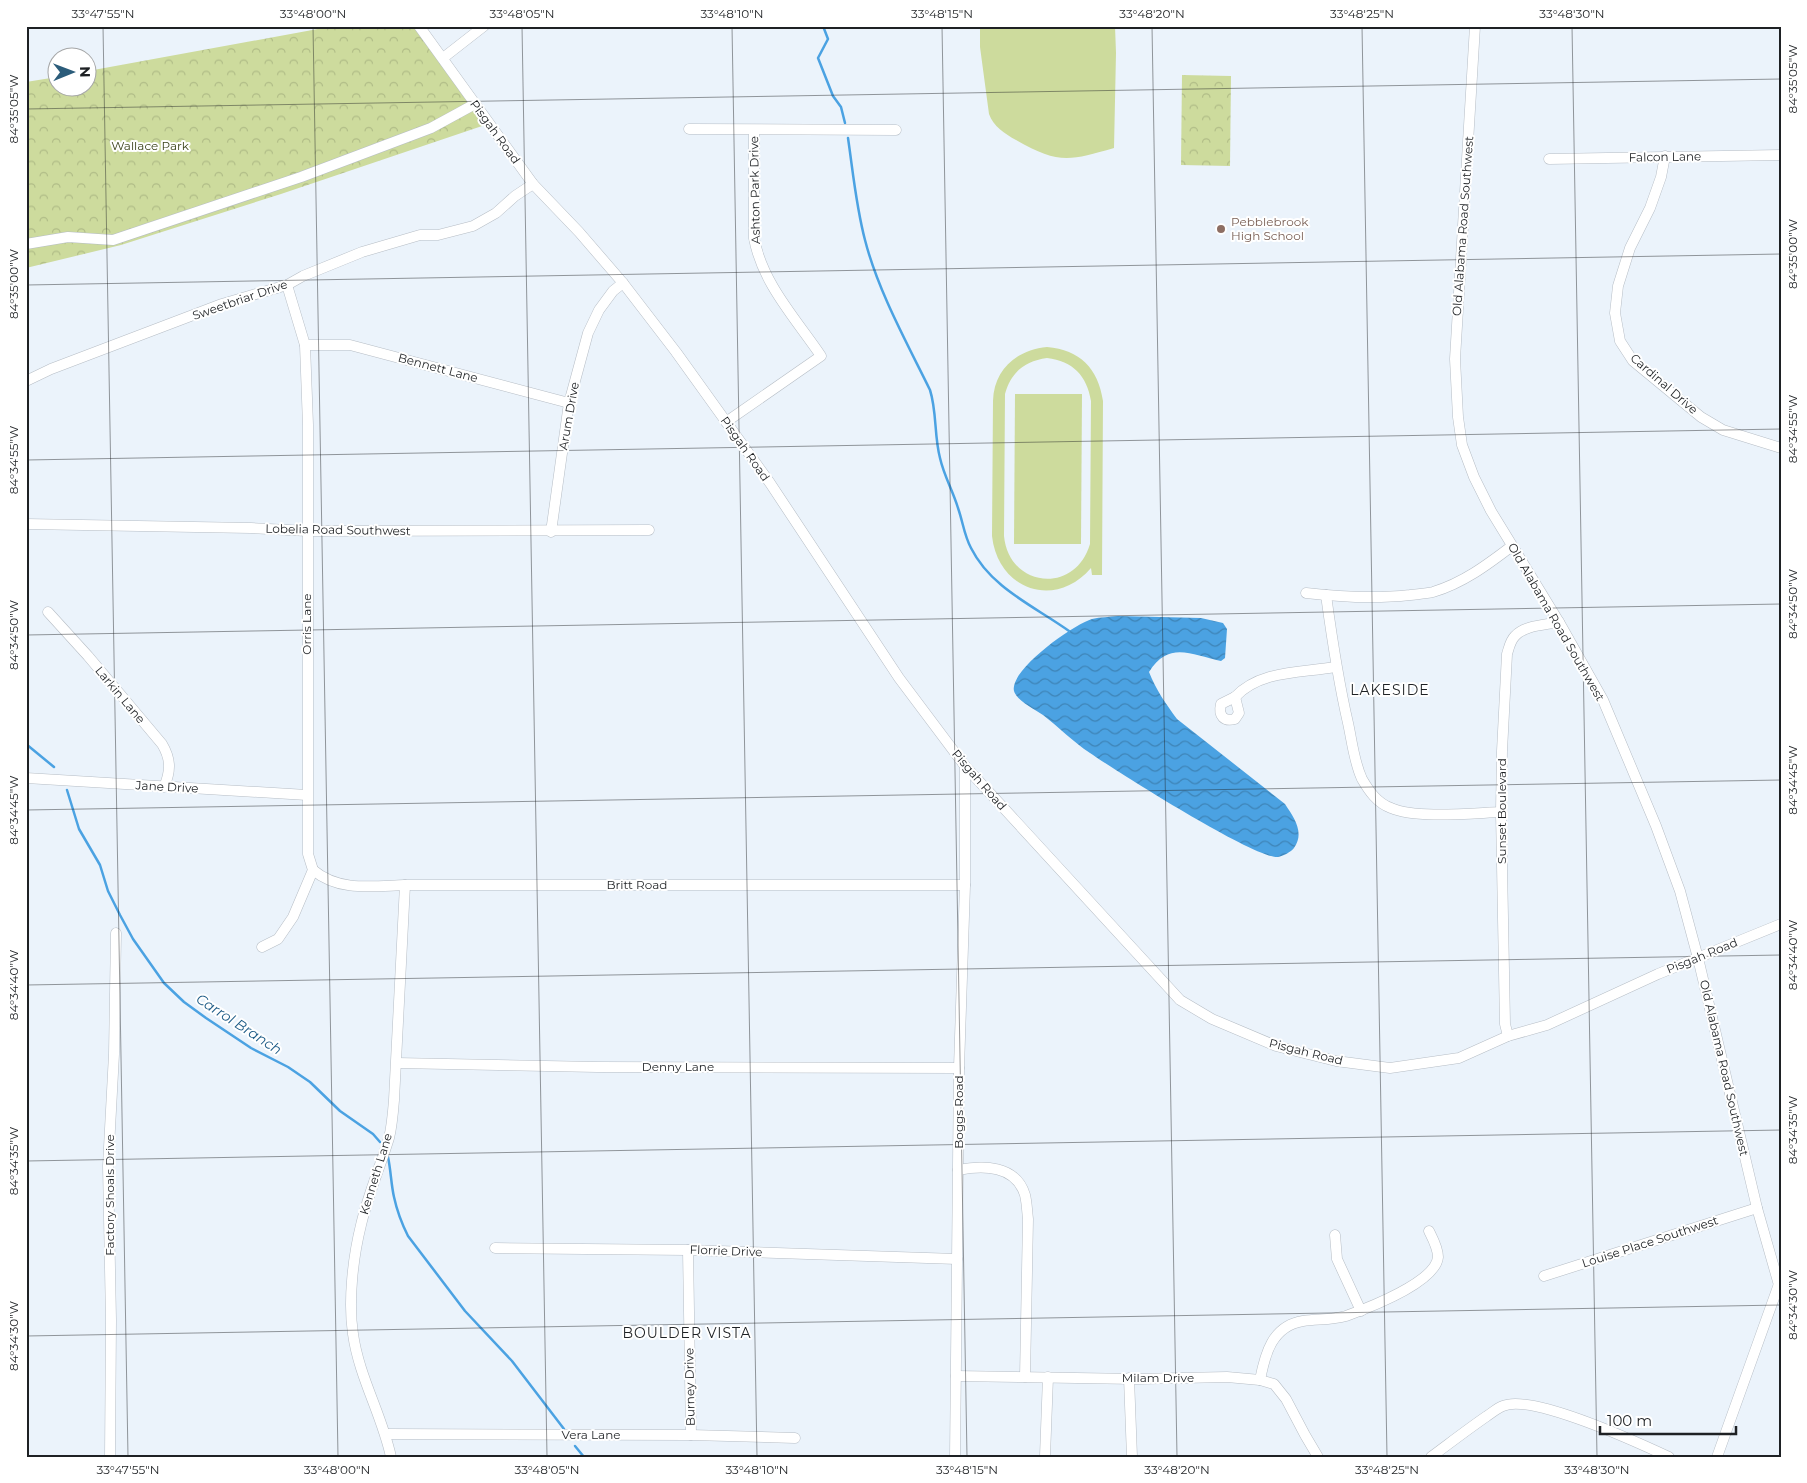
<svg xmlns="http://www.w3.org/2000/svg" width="1807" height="1483" viewBox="0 0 1807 1483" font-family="Montserrat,sans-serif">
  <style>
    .grass { fill: #cddb9d; fill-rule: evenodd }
    .park { fill: url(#park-crowns) }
    .water { fill: url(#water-waves) }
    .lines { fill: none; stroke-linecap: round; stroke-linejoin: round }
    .stream { stroke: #4ba2e2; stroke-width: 2.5 }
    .minor-casing { stroke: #b6bdc5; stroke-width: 11 }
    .minor { stroke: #fff; stroke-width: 10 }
    .ticks { fill: none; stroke: #1e2124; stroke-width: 1; stroke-opacity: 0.45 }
    .education-dot { fill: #8d6e63; stroke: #fff; stroke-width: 2 }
    .labels { text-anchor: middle; stroke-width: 4; stroke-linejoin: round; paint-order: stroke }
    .street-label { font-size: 12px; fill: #1e2124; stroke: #fff }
    .park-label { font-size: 12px; fill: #3b431a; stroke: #fff }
    .education-label { font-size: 12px; fill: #785e54; stroke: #fff; text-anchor: start }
    .neighbourhood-label { font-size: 14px; letter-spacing: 1px; fill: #1e2124; stroke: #fff }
    .water-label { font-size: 14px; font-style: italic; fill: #1d5b86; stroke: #fff }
    .neatline { fill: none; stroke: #1e2124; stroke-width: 2 }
    .ticks-label { font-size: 12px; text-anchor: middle; fill: #1e2124 }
  </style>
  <defs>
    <pattern id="park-crowns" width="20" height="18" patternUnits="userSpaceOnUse" patternTransform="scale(1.25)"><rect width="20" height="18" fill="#cddb9d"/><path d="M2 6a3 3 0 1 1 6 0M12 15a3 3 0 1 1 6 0" fill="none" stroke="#b0bc87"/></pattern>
    <pattern id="water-waves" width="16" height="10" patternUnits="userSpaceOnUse" patternTransform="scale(1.25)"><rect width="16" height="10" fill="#4ba2e2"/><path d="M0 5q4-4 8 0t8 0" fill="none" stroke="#3e84b7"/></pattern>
  </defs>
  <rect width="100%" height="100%" fill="#ebf3fb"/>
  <g class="grass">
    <path d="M980 26H1115L1116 53 1114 148C1069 161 1058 164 1016 140 1005 134 993 126 989 114L980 47Z"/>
    <path d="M1047 347C1080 350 1098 368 1103 401L1102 575H1092L1091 568C1055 610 998 590 992 536L993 401C994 369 1017 350 1047 347ZM1047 358C1073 361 1087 376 1091 401L1090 544C1075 595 1009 588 1004 536L1005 394C1011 372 1025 361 1047 358Z"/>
    <polygon points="1015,394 1082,394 1081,544 1014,544"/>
  </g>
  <g class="park">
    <polygon points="334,26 418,26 488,124 281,194 121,245 26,268 26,82 57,77 58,88 88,88 88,71"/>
    <polygon points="1182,75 1231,76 1230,166 1181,165"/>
  </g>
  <path class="water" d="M1118 616 1201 618 1223 623 1227 629 1225 658 1221 661C1192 655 1169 640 1149 672 1156 690 1166 704 1177 719L1285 804C1294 818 1305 832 1294 848 1291 852 1283 856 1278 857 1255 859 1116 771 1090 753 1073 742 1059 727 1043 715 1034 709 1017 701 1014 691 1009 670 1074 624 1092 619 1100 617 1110 617 1118 616Z"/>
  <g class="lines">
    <g class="stream">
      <polyline points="823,26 828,39 818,58 833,96 841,107 845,123"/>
      <path d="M848 138C853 172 856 206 865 240 878 291 907 343 930 390 937 412 934 435 940 458 944 476 953 491 958 508 963 522 964 535 971 548 991 588 1034 606 1069 631"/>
      <polyline points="26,744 54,767"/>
      <polyline points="67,790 79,829 100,865 108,891 120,915 133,939 164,983 184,1002 206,1018 251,1048 288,1067 310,1082 340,1111 373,1134 380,1142"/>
      <path d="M388 1157C391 1171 391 1184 394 1197 397 1211 402 1224 408 1236L465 1311 512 1361 564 1429"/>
      <polyline points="575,1446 584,1457"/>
    </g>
    <g class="minor-casing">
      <g id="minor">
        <polyline points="419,26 533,184 579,232 623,283 676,352 770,483 899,678 965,766 1180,1000 1212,1019 1276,1046 1336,1061 1390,1068 1459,1058 1508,1036 1547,1025 1658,974 1781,924"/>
        <polyline points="1475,26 1455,359 1458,417 1462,445 1474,477 1491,511 1559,622 1603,700 1656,826 1680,891 1698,958 1757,1208 1781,1292"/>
        <polyline points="443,58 484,26"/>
        <polyline points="689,129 896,130"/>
        <polyline points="1665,156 1661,177 1650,208 1630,248 1618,286 1615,313 1620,341 1633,361 1701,417 1723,430 1781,448"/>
        <polyline points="1549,159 1781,155"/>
        <polyline points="26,244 68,237 113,240 301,177 431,128 475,104"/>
        <polyline points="305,345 350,345 569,403"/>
        <polyline points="26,381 51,369 222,304 287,285 303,276 362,252 420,235 438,235 473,226 496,213 515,196 533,184"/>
        <path d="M726 422 821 356C796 319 762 283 754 238V130"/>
        <polyline points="26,524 251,528 308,531 649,530"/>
        <polyline points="551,532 569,403 588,333 599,310 613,291 623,283"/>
        <path d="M1306 593C1340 597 1375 599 1410 595 1417 594 1425 594 1433 592 1463 583 1487 565 1512 546"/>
        <path d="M1326 595C1332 639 1338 680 1348 723 1352 741 1354 762 1362 779 1369 791 1377 803 1391 808 1416 819 1473 813 1501 812"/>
        <path d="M48 612 88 656 162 744C171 759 171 771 164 787"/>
        <path d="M1235 697C1260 670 1301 673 1335 667"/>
        <path d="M1235 697 1239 713 1235 719C1224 722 1218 716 1221 704Z"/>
        <polyline points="26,778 307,795"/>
        <path d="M313 870C339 892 373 886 405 885H965"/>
        <polyline points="262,947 278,939 293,917 313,870 308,854 308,425 305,345 287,285"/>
        <path d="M1508 1036 1505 1024 1501 812 1502 751 1507 654C1509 648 1510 641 1515 636 1525 625 1546 625 1559 622"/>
        <polyline points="397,1063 597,1067 959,1068"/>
        <path d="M958 1170C983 1165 1016 1165 1025 1195 1027 1203 1027 1211 1028 1219L1025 1377"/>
        <polyline points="1335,1235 1337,1259 1361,1311"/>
        <polyline points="495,1248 688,1250 957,1259"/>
        <polyline points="688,1250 691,1435"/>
        <polyline points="1544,1276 1757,1208"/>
        <polyline points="956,1376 1136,1379 1227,1377 1260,1380 1274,1384 1286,1399 1305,1435 1318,1457"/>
        <polyline points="1129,1378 1132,1457"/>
        <path d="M1260 1380C1265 1354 1272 1326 1303 1321 1318 1319 1332 1320 1346 1316 1368 1308 1436 1282 1438 1257 1438 1248 1433 1239 1429 1231"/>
        <polyline points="387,1434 691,1435 795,1438"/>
        <polyline points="1045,1456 1048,1377"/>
        <polyline points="110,1457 111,1320 108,1166 114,1054 116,933"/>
        <path d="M391 1457C382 1415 359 1377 353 1334 348 1301 353 1257 361 1225 368 1195 380 1167 389 1138 392 1126 393 1113 394 1100L405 885"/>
        <polyline points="955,1457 959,1068 965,885 965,766"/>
        <path d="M1431 1457C1450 1443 1468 1429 1487 1416 1492 1413 1497 1408 1503 1406 1531 1393 1639 1443 1669 1457"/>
        <polyline points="1717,1457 1779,1284"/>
      </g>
    </g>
    <use href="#minor" class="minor"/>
  </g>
  <path class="ticks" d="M103 26 128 1457M313 26 338 1457M522 26 547 1457M732 26 757 1457M942 26 967 1457M1152 26 1177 1457M1362 26 1387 1457M1572 26 1597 1457M26 109 1781 79M26 285 1781 254M26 460 1781 429M26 635 1781 604M26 810 1781 780M26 985 1781 955M26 1161 1781 1130M26 1336 1781 1305"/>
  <circle class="education-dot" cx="1221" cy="229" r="5"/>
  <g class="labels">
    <g class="street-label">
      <text transform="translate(495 132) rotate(54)" y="4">Pisgah Road</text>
      <text transform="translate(1665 157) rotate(-1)" y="4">Falcon Lane</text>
      <text transform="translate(755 190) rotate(-91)" y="4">Ashton Park Drive</text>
      <text transform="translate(1463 226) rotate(-86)" y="4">Old Alabama Road Southwest</text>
      <text transform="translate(240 300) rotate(-19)" y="4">Sweetbriar Drive</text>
      <text transform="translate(438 368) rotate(15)" y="4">Bennett Lane</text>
      <text transform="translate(1664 384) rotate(41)" y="4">Cardinal Drive</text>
      <text transform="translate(569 416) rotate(-80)" y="4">Arum Drive</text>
      <text transform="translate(745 449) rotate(55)" y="4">Pisgah Road</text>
      <text transform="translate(338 530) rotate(1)" y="4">Lobelia Road Southwest</text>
      <text transform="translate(1556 622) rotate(60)" y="4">Old Alabama Road Southwest</text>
      <text transform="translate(307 624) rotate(-90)" y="4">Orris Lane</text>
      <text transform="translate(120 695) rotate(50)" y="4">Larkin Lane</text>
      <text transform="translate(979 780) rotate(49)" y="4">Pisgah Road</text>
      <text transform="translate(167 787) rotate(3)" y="4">Jane Drive</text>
      <text transform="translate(1502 811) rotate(-90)" y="4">Sunset Boulevard</text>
      <text x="637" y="889">Britt Road</text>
      <text transform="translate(1702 956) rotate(-22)" y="4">Pisgah Road</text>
      <text transform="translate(1306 1052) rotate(14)" y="4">Pisgah Road</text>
      <text x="678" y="1071">Denny Lane</text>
      <text transform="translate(1724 1068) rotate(77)" y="4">Old Alabama Road Southwest</text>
      <text transform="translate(959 1112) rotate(-90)" y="4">Boggs Road</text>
      <text transform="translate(376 1174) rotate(-73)" y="4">Kenneth Lane</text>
      <text transform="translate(110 1195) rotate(-90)" y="4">Factory Shoals Drive</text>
      <text transform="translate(1650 1242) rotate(-18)" y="4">Louise Place Southwest</text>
      <text transform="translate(726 1251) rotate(2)" y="4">Florrie Drive</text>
      <text x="1158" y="1382">Milam Drive</text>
      <text transform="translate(690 1387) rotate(-91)" y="4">Burney Drive</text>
      <text x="591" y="1439">Vera Lane</text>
    </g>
    <g class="park-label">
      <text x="150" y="150">Wallace Park</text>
    </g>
    <g class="education-label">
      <text x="1231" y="226">Pebblebrook<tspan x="1231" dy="14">High School</tspan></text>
    </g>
    <g class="neighbourhood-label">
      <text x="1390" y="695">LAKESIDE</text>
      <text x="687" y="1338">BOULDER VISTA</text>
    </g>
    <g class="water-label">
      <text transform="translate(239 1024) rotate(33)" y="5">Carrol Branch</text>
    </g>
  </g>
  <rect width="1807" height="1483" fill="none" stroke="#ffffff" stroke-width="55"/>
  <g transform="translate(72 72) rotate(89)"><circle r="24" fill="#ffffff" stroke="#a5a6a7"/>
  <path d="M0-4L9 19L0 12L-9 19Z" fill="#2b5c7a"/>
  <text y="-8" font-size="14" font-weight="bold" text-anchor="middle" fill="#1e2124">N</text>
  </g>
  <path d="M1600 1426v8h136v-8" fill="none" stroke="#1e2124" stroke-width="2.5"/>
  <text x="1607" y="1426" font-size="15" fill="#1e2124" stroke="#ffffff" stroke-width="4" paint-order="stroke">100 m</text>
  <rect x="28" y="28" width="1752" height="1428" class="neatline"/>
  <g class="ticks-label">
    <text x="103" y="18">33°47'55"N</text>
    <text x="313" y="18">33°48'00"N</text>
    <text x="522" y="18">33°48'05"N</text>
    <text x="732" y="18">33°48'10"N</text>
    <text x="942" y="18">33°48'15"N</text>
    <text x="1152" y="18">33°48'20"N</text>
    <text x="1362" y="18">33°48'25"N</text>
    <text x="1572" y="18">33°48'30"N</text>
    <text transform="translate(1793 79) rotate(-90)" y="4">84°35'05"W</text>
    <text transform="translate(14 109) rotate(-90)" y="4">84°35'05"W</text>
    <text transform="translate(1793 254) rotate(-90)" y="4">84°35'00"W</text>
    <text transform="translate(14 284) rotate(-90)" y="4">84°35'00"W</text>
    <text transform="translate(1793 429) rotate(-90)" y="4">84°34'55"W</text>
    <text transform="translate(14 460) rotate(-90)" y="4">84°34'55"W</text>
    <text transform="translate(1793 604) rotate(-90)" y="4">84°34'50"W</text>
    <text transform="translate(14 635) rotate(-90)" y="4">84°34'50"W</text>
    <text transform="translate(1793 780) rotate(-90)" y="4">84°34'45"W</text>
    <text transform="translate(14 810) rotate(-90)" y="4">84°34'45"W</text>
    <text transform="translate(1793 955) rotate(-90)" y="4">84°34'40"W</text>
    <text transform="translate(14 985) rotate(-90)" y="4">84°34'40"W</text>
    <text transform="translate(1793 1130) rotate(-90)" y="4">84°34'35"W</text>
    <text transform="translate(14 1161) rotate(-90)" y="4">84°34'35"W</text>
    <text transform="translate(1793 1305) rotate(-90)" y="4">84°34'30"W</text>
    <text transform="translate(14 1336) rotate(-90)" y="4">84°34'30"W</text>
    <text x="128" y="1474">33°47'55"N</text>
    <text x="337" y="1474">33°48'00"N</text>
    <text x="547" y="1474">33°48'05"N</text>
    <text x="757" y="1474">33°48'10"N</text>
    <text x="967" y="1474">33°48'15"N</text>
    <text x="1177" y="1474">33°48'20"N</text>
    <text x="1387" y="1474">33°48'25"N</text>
    <text x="1597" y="1474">33°48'30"N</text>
  </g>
</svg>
